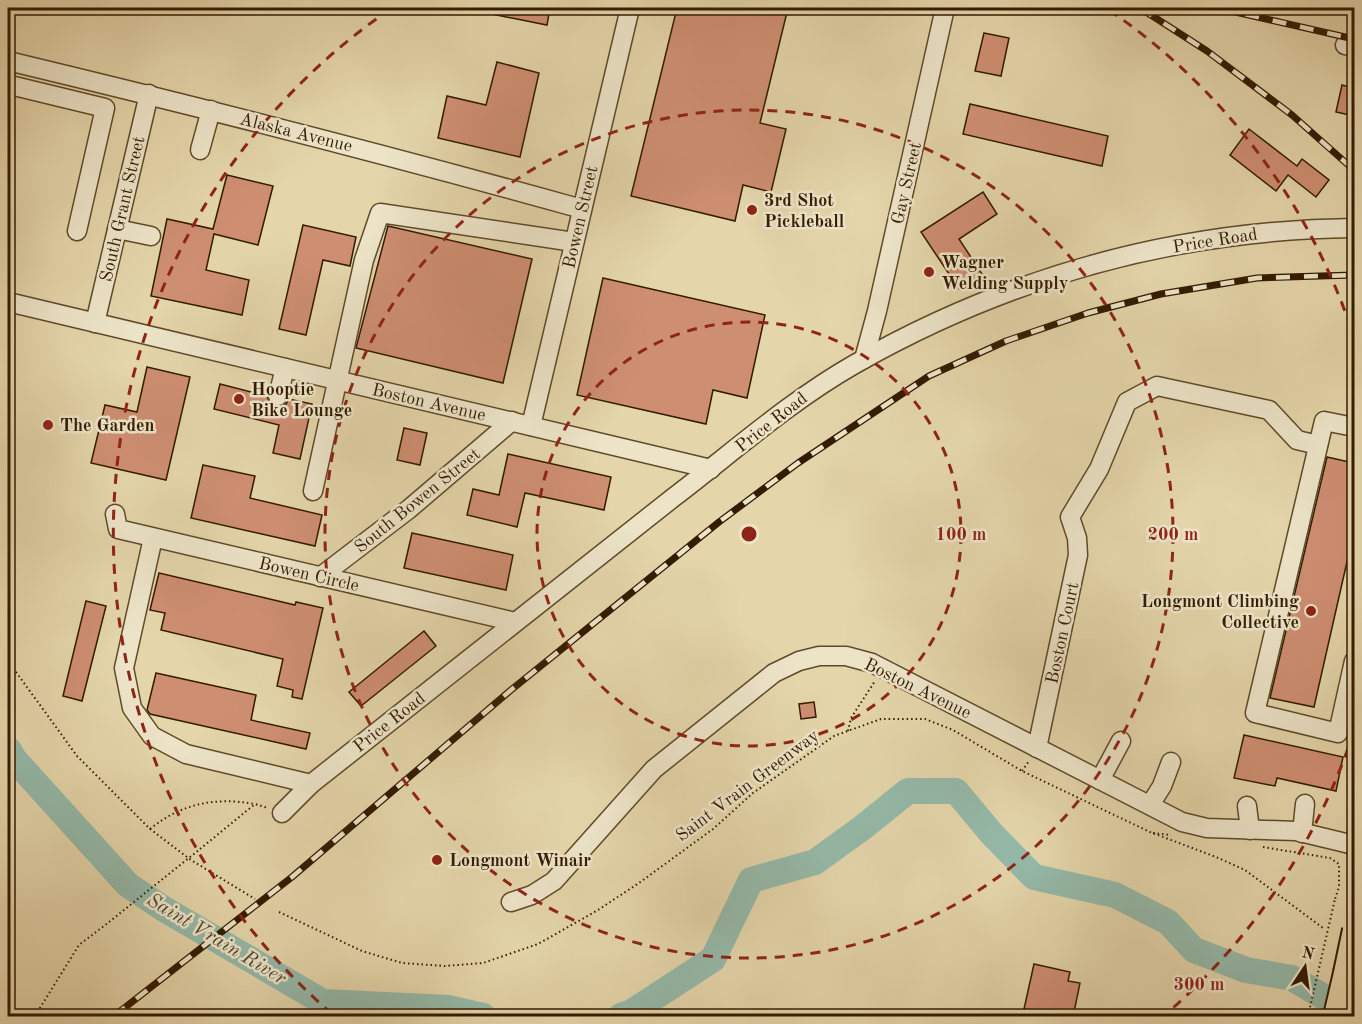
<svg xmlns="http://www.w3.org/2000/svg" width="1362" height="1024" viewBox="0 0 1362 1024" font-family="'Old Standard TT',serif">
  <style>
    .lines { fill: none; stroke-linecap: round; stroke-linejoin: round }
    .river { stroke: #95b9a9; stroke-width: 26 }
    .building { fill: #ce8e72; stroke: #331b00; stroke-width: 1.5 }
    .minor-casing { stroke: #5f4a2a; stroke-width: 21 }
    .major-casing { stroke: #331b00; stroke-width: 26 }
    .path { stroke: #331b00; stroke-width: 2; stroke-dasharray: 1.5 3; stroke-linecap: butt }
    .minor { stroke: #ede4c8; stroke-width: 18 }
    .major { stroke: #e4d5aa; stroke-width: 22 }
    .rail-casing { stroke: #331b00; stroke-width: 7 }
    .rail { stroke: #ede4c8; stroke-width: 4.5; stroke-dasharray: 14; stroke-linecap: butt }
    .major-bridge-casing { stroke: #331b00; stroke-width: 26; stroke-linecap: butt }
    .path-bridge { stroke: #331b00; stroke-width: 2; stroke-dasharray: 1.5 3; stroke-linecap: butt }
    .major-bridge { stroke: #e4d5aa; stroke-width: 22 }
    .ring { fill: none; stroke: #8f2418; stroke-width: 3; stroke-dasharray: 10 8 }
    .poi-dot { fill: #8f2418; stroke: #ede4c8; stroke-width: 2 }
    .labels { text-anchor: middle; stroke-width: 5; stroke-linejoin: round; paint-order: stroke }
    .street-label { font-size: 18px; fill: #331b00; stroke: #ede4c8 }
    .poi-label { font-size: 18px; font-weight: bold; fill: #331b00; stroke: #ede4c8; text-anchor: start }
    .water-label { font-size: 20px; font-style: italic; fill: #504a33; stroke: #ede4c8 }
    .centre { fill: #8f2418; stroke: #ede4c8; stroke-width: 3 }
    .ring-label { font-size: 18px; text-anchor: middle; font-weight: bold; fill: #8f2418; stroke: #ede4c8; stroke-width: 5; stroke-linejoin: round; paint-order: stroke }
  </style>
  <rect width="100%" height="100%" fill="#e4d5aa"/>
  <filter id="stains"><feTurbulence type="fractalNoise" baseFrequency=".00333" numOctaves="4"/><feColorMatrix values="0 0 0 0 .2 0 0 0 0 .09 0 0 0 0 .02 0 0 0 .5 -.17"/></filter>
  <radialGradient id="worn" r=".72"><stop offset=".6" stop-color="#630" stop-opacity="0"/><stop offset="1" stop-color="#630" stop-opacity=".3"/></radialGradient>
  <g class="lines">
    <g class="river">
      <polyline points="8,749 14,759 128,885 164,909 323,1002 448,1008 483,1016"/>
      <polyline points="621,1016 632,1012 713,959 751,880 815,862 862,828 908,791 956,791 991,833 1034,877 1115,895 1168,922 1194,950 1246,970 1292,978 1354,1015"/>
    </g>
  </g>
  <g class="building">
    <polygon points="486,8 550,8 547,25 486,13"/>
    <polygon points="677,8 788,8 760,123 786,129 771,192 743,185 735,221 631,196"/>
    <polygon points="984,33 1009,38 1001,76 975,71"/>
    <polygon points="497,62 539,73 520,157 438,138 447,96 486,105"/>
    <polygon points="1342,85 1354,88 1354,116 1336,112"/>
    <polygon points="970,104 1108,136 1102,166 963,134"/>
    <polygon points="1249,129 1297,166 1302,159 1329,180 1316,197 1288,175 1276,191 1230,155"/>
    <polygon points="227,175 273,186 258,245 214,234 206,270 249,280 242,315 151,296 167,219 213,229"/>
    <polygon points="983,192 997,214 959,239 982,274 959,289 921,232"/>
    <polygon points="303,225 356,237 350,266 323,260 306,335 279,329"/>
    <polygon points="388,226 532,259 503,383 356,348"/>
    <polygon points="603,278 765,315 747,398 713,390 706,424 577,395"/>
    <polygon points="147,367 190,377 166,480 91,463 105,405 137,412"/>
    <polygon points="220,384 267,396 270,404 276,407 286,404 289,399 312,404 300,459 273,453 279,425 214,409"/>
    <polygon points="404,428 427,433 420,465 397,460"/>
    <polygon points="508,454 611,477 604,510 525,493 517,527 467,515 473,489 499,495"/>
    <polygon points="1327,457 1354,463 1354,531 1314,707 1270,698"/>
    <polygon points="203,465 255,476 250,498 322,515 315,546 191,518"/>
    <polygon points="412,533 513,555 506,590 404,568"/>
    <polygon points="159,573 295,605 296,602 323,608 302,699 292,697 293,690 277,686 283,659 161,630 165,613 150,610"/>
    <polygon points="86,601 106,606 82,701 63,696"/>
    <polygon points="424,631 436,646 361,706 349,692"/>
    <polygon points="156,673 256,695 251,720 310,733 306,749 150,714 147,710"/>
    <polygon points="814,702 816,717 801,719 799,704"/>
    <polygon points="1244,735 1343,757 1336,791 1277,778 1275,786 1234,778"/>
    <polygon points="1034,964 1070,972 1068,981 1080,983 1073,1017 1062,1017 1024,1009"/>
  </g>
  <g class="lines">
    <g class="minor-casing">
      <g id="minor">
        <polyline points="1345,45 1354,47"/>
        <path d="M8 61C200 107 391 156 582 209"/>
        <polyline points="10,85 105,108 77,231"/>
        <polyline points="200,150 211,110"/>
        <polyline points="117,229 151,236"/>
        <polyline points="8,302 711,469"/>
        <polyline points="95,323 149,94"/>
        <polyline points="864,359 877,311 945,8"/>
        <polyline points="278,396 285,368"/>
        <polyline points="531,426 630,8"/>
        <polyline points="1354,427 1324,421 1255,713 1338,733 1354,661"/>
        <polyline points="313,491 364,260 380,213 574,242"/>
        <polyline points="115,514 118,529 515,622"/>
        <polyline points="153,538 124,668 132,708 152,736 186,754 311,784"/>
        <polyline points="320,577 409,509 512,421"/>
        <polyline points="1037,748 1078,555 1077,538 1070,517 1099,469 1127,402 1157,386 1269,410 1297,440 1318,445"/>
        <polyline points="1100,780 1121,741"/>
        <polyline points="1150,805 1162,786 1171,762"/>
        <polyline points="1247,806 1250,830"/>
        <path d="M282 813 311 784C431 688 552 592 674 497 733 452 790 401 855 364 1010 276 1177 230 1354 228"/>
        <polyline points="1302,833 1305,804"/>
        <polyline points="511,902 532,895 554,881 654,769 774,673 799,661 819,656 846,656 872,663 1182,822 1207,828 1296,831 1354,845"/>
      </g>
    </g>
    <g class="major-casing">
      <polyline id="major" points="1335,1016 1345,973"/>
    </g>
    <g class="path">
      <polyline points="8,661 77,756 150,829 191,860 255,899"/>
      <polyline points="848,731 851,718 875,681"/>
      <polyline points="1022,771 1029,761"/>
      <path d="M150 829C182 803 216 797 255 804"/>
      <polyline points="1153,833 1171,835"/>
      <polyline points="1263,847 1330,858 1339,864 1339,887 1335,899"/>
      <polyline points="200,849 255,804 268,808"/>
      <polyline points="279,912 362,951 402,963 445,966 483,963 538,944 598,910 639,883 713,829 753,793 834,736 881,719 925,719 953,730 1022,771 1150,832 1216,857 1245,870 1323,928"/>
      <polyline points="35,1016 79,945 109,922"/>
    </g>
    <use href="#minor" class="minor"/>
    <use href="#major" class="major"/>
    <g class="rail-casing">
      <g id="rail">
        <polyline points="1140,8 1207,51 1292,115 1354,170"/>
        <polyline points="1218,8 1354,39"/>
        <polyline points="114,1016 292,877 511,690 719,522 798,463 929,376 1006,341 1088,313 1161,294 1257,278 1354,275"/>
      </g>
    </g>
    <use href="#rail" class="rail"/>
    <g class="major-bridge-casing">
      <polyline id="major-bridge" points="1345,973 1354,930"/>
    </g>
    <g class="path-bridge">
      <polyline points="109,922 200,849"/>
      <polyline points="1308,1016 1335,899"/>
    </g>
    <use href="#major-bridge" class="major-bridge"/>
  </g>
  <g class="ring">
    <circle cx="749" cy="534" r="212"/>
    <circle cx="749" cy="534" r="424"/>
    <path d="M1354 731A636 636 0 0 1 1166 1014M332 1014A636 636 0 0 1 389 10M1109 10A636 636 0 0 1 1354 337"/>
  </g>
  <g class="poi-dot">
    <circle cx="752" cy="210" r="6"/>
    <circle cx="929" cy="272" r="6"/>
    <circle cx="239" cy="399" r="6"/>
    <circle cx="48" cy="425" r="6"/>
    <circle cx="1311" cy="611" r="6"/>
    <circle cx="437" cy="860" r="6"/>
  </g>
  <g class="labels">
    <g class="street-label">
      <text transform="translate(296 132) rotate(14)" y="6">Alaska Avenue</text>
      <text transform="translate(906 183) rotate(-77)" y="6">Gay Street</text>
      <text transform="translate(122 209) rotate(-77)" y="6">South Grant Street</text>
      <text transform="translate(580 217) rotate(-77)" y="6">Bowen Street</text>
      <text transform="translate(1215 240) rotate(-9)" y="6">Price Road</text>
      <text transform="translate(429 402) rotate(13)" y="6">Boston Avenue</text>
      <text transform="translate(771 422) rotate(-38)" y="6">Price Road</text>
      <text transform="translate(417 500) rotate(-39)" y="6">South Bowen Street</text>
      <text transform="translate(309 574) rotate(13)" y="6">Bowen Circle</text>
      <text transform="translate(1062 633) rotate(-78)" y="6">Boston Court</text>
      <text transform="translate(918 688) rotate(26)" y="6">Boston Avenue</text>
      <text transform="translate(389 722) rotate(-38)" y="6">Price Road</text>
      <text transform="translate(747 785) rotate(-37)" y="6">Saint Vrain Greenway</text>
    </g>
    <g class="poi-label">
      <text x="764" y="206">3rd Shot<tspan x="764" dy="21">Pickleball</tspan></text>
      <text x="941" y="268">Wagner<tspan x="941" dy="21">Welding Supply</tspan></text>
      <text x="251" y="395">Hooptie<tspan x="251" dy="21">Bike Lounge</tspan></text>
      <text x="60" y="431">The Garden</text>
      <text x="1299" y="607" text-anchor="end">Longmont Climbing<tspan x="1299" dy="21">Collective</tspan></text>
      <text x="449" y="866">Longmont Winair</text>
    </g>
    <g class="water-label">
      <text transform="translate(217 938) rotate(31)" y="7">Saint Vrain River</text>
    </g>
  </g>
  <circle cx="749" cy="534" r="9" class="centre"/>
  <g class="ring-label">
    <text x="961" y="540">100 m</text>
    <text x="1173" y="540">200 m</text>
    <text x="1199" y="990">300 m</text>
  </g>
  <rect width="1362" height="1024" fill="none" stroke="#e4d5aa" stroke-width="30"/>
  <rect x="9" y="9" width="1344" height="1006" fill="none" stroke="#331b00" stroke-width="3"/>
  <rect x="15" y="15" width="1332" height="994" fill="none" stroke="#331b00" stroke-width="1.5"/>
  <g transform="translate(1305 967) rotate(13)" stroke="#ede4c8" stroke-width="4.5" paint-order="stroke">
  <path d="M0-4.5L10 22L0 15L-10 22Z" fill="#331b00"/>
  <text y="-9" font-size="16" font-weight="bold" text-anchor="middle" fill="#331b00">N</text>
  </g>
  <rect width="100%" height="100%" filter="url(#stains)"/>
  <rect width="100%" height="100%" fill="url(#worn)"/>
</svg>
